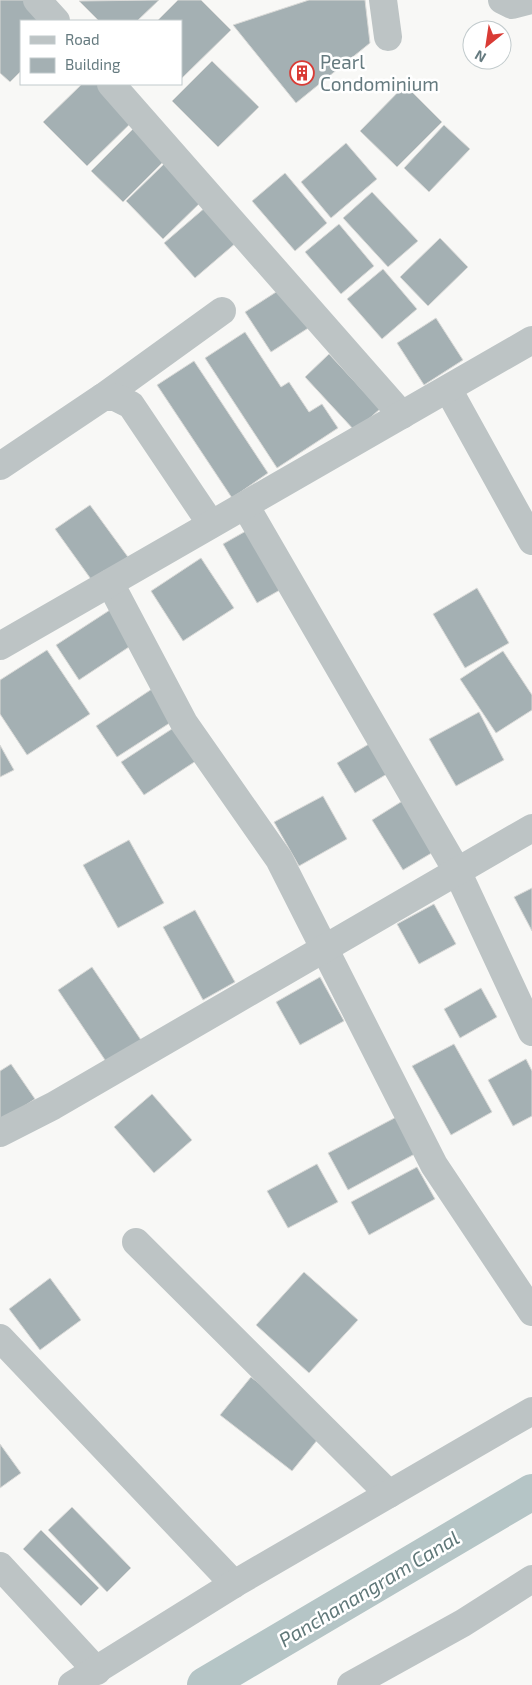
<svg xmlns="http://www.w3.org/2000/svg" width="532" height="1685" viewBox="0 0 532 1685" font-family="'Exo 2',sans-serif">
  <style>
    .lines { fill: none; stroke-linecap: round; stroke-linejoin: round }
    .canal { stroke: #b5c5c6; stroke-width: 36 }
    .building { fill: #a4b0b3; stroke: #dadad8 }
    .minor { stroke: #bdc4c5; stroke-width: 28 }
    .labels { text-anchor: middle; stroke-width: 5; stroke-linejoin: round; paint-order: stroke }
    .poi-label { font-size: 19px; fill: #657a7f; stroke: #fff; text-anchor: start }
    .water-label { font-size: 20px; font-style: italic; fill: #607879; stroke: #fff }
  </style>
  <rect width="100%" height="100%" fill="#f8f8f6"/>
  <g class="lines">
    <polyline class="canal" points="205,1685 532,1492"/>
  </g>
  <g class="building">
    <polygon points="0,0 23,0 44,21 21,21 21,71 10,82 0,73"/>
    <polygon points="159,0 137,21 99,21 79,1"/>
    <polygon points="178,0 201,0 231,30 181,79 181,21 157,21"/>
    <polygon points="309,0 365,0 370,43 296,103 233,25"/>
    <polygon points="212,61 259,107 218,147 172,101"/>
    <polygon points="82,84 104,84 137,117 87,166 43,122"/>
    <polygon points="405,85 442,122 397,167 360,131"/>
    <polygon points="137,125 169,156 123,202 91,171"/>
    <polygon points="444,125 470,149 429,192 404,168"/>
    <polygon points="346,143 377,179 331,218 301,182"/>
    <polygon points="165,163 203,200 163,239 126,201"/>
    <polygon points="285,173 327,223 295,251 252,201"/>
    <polygon points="372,192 418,241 388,267 343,218"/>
    <polygon points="207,206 237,242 195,278 164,243"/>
    <polygon points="339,224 374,266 341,294 305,252"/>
    <polygon points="440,238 468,267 428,306 400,277"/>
    <polygon points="383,269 417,309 382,339 347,299"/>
    <polygon points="287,285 313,325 271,352 245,312"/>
    <polygon points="436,318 463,360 424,385 397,343"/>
    <polygon points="245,332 281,387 289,382 309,412 322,404 338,428 277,468 205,358"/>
    <polygon points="329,354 380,409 355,431 305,377"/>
    <polygon points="194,361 268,473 232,498 157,385"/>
    <polygon points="90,505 128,557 93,582 55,529"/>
    <polygon points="253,527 287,586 257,603 223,544"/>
    <polygon points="201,558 234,608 183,641 151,591"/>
    <polygon points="477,588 509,643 465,668 433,614"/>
    <polygon points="113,608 135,643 79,680 56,645"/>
    <polygon points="47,650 90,714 27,755 0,714 0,680"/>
    <polygon points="503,651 532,695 532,710 496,733 460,679"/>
    <polygon points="158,685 179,717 117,757 96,726"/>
    <polygon points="479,712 504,760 456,786 429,739"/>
    <polygon points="181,723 202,757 144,795 121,762"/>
    <polygon points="374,741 392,771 355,793 337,763"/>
    <polygon points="0,745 14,770 0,777"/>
    <polygon points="323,796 347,839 299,866 274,822"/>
    <polygon points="404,800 435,851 403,870 372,820"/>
    <polygon points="129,840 164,903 118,928 83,865"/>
    <polygon points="532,888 532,931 514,897"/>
    <polygon points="434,904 456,944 419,964 397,924"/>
    <polygon points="195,910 235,982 203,1000 163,927"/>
    <polygon points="92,967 141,1040 107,1063 58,990"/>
    <polygon points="320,977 344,1021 300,1045 276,1002"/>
    <polygon points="481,988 497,1017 460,1038 444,1009"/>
    <polygon points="454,1044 492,1112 451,1135 412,1066"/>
    <polygon points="526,1059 532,1071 532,1116 513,1126 488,1080"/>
    <polygon points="11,1064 35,1099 0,1122 0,1071"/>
    <polygon points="152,1094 192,1140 154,1173 114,1127"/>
    <polygon points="404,1113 424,1149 348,1190 328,1153"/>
    <polygon points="317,1164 338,1202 288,1228 267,1191"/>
    <polygon points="417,1167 435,1199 369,1235 351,1202"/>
    <polygon points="304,1272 358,1320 309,1373 256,1325"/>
    <polygon points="50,1278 81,1320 40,1350 9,1309"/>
    <polygon points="251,1377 323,1433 292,1471 220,1415"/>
    <polygon points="0,1444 21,1473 0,1488"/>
    <polygon points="72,1507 131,1568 107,1592 48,1530"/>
    <polygon points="41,1530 99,1588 81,1606 23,1549"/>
  </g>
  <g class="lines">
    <g class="minor">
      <polyline points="37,0 56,21"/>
      <polyline points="383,0 388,37"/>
      <polyline points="502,0 512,5 531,0"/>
      <polyline points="111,84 402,415"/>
      <polyline points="448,389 532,541"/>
      <polyline points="103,397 222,311"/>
      <polyline points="0,466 103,397 115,397 131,405 211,524"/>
      <polyline points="245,505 457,871 532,1032"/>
      <polyline points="110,583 184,723 279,859 434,1165 532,1312"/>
      <polyline points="0,646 532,340"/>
      <polyline points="0,1133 53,1106 532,828"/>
      <polyline points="136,1242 389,1494"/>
      <polyline points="0,1338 234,1584"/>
      <polyline points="0,1566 97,1671"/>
      <polyline points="72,1685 234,1584 532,1411"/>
      <polyline points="351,1685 463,1623 532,1579"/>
    </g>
  </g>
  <defs>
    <g id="building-ring" transform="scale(1.25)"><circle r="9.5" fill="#fff" stroke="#d93b35" stroke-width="1.5"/><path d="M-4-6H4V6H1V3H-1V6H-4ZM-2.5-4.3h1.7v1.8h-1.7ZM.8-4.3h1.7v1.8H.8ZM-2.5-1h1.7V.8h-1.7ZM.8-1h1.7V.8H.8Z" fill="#d93b35"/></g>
  </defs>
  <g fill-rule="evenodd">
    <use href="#building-ring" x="302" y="73"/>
  </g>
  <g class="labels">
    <g class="poi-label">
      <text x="320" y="69">Pearl<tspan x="320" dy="22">Condominium</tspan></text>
    </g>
    <g class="water-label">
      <text transform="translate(369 1589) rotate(-31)" y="7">Panchanangram Canal</text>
    </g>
  </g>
  <rect x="20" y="20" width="162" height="65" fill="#ffffff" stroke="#c1cacc"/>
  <rect x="30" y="36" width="25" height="8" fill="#bdc4c5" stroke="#c1cacc"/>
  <text x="65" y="45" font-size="15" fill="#657a7f">Road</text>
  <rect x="30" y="58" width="25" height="15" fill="#a4b0b3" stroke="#c1cacc"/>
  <text x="65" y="70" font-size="15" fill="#657a7f">Building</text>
  <g transform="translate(487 45) rotate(210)"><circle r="24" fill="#ffffff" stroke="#c1cacc"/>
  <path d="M0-4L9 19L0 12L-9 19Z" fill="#d93b35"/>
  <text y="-8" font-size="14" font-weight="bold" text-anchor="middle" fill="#657a7f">N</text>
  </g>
</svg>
